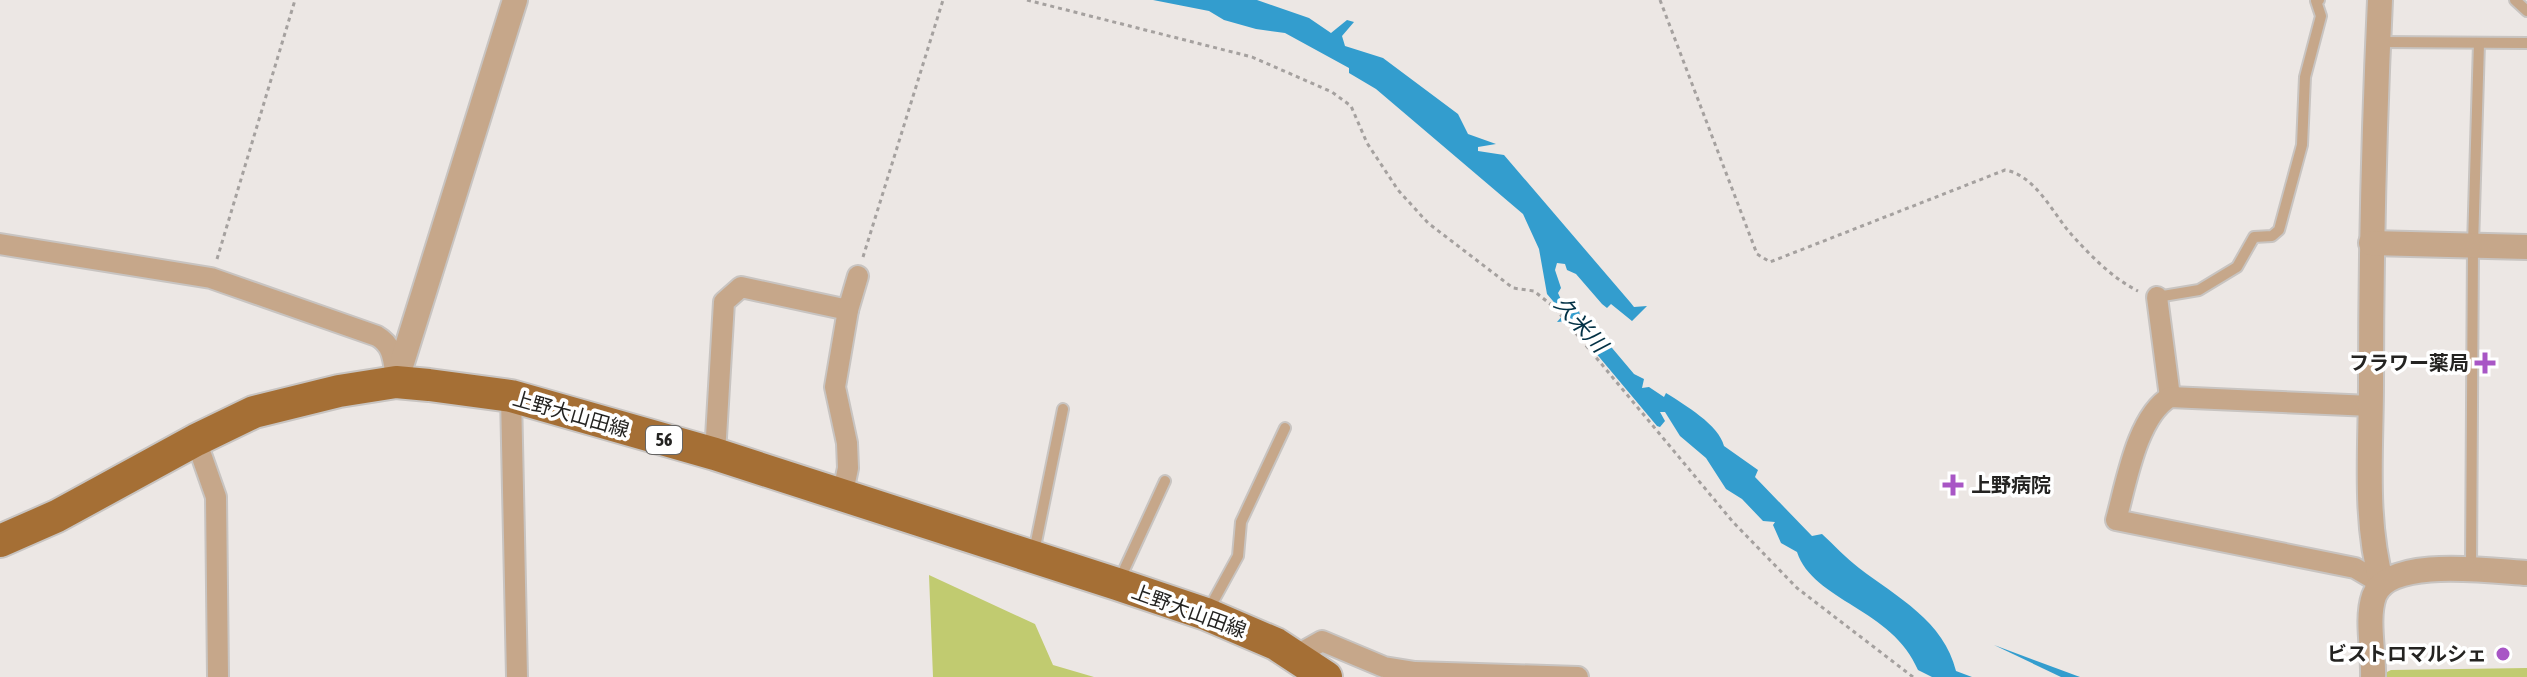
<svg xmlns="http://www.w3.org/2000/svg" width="2527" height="677" viewBox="0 0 2527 677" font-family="'Asap Condensed','Noto Sans JP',sans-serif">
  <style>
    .green { fill: #c1cb70 }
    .water { fill: #339dce }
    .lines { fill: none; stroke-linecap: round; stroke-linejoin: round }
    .service-casing { stroke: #c8c4c1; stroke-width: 14 }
    .minor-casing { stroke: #c8c4c1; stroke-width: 24 }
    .tertiary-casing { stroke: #c8c4c1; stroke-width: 28 }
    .primary-casing { stroke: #c8c4c1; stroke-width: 36 }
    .path { stroke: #a5a19f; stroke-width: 3; stroke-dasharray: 4 4; stroke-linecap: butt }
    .service { stroke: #c6a78a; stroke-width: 10 }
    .minor { stroke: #c6a78a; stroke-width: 20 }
    .tertiary { stroke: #c6a78a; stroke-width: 24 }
    .primary { stroke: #a56f35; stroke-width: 32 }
    .poi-dot { fill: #a856c5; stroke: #fff; stroke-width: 3 }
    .labels { text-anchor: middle; stroke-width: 7; stroke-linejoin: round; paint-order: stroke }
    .shield { fill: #fff; stroke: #666564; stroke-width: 2 }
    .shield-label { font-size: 18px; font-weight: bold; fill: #242321 }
    .poi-label { font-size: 20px; font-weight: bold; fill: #242321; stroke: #fff; text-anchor: end }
    .street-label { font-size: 20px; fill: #242321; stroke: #fff }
    .water-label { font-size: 22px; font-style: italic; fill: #023145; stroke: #fff }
  </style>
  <rect width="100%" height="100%" fill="#ece7e4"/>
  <g class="green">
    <polygon points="929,575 1035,624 1053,665 1094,677 933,677"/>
    <polygon points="2527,668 2527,677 2377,677 2391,670"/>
  </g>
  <g class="water">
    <path d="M1153 0H1257L1309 18 1331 33 1347 20 1354 22 1342 36 1345 46 1383 58 1458 114 1468 134 1496 144 1478 147V151L1504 155 1630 302 1634 307 1647 306 1632 321 1611 304 1607 308 1602 304 1576 274 1567 270 1565 264 1557 263 1555 270 1561 288 1558 293 1564 306 1567 303 1578 308 1582 321 1591 323 1634 374 1644 379 1642 388 1649 387 1664 397 1666 393C1685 405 1719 425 1724 446L1758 470 1755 477 1812 536 1822 534C1834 545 1846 558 1859 568 1897 597 1944 621 1956 671L1972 677H1932L1918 670C1893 609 1813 601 1797 552L1781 543 1773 525 1775 522 1763 521 1742 499 1726 489 1706 458 1680 436 1665 412H1660L1665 421 1660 427 1657 426 1569 321 1557 322 1564 314 1547 294 1539 249 1523 214 1376 89 1349 73V68L1285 33 1256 29 1224 20 1209 11Z"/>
    <polygon points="1994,645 2080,677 2061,677"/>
  </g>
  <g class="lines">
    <g class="service-casing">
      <g id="service">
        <polyline points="2515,0 2527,11"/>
        <polyline points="2380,42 2527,43"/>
        <polyline points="2157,297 2199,290 2237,267 2254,237 2272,236 2279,230 2302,145 2305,77 2321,16 2316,1 2319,0"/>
        <polyline points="1034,552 1063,409"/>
        <polyline points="2471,568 2473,245 2479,43"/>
        <polyline points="1119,581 1165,481"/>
        <polyline points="1209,609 1238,556 1241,522 1285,428"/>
      </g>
    </g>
    <g class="minor-casing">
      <g id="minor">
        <path d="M0 244 211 278 377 336C394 346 393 360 396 378"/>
        <polyline points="2157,297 2170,397"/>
        <polyline points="511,396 517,677"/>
        <path d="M2371 406 2170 397C2137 416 2126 484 2116 520L2355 568 2382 584"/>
        <polyline points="196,440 216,497 218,677"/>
        <polyline points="715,454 724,302 741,287 848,310"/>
        <polyline points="842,497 848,468 847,443 835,387 848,310 858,276"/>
        <polyline points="1300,660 1306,650 1322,641 1384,667 1415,672 1578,677"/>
      </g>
    </g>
    <g class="tertiary-casing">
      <g id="tertiary">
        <path d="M2380 0C2374 128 2371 256 2371 384 2371 450 2364 520 2382 584"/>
        <polyline points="2371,243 2527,247"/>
        <polyline points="396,382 515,0"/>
        <path d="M2373 677C2374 653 2366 619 2374 596 2388 556 2492 571 2527 573"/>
      </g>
    </g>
    <g class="primary-casing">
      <polyline id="primary" points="0,541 57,516 196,440 254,412 339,391 396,382 429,385 511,396 715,454 1117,584 1206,614 1276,644 1326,677"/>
    </g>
    <g class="path">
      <polyline points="1027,0 1252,57 1332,92 1351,106 1367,143 1398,190 1428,223 1513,288 1534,291 1554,307 1733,522 1797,588 1913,677"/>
      <path d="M1660 0 1757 254 1770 262 2005 170C2035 175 2052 212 2071 234 2091 256 2112 278 2138 291"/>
      <polyline points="863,257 943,0"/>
      <polyline points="217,259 295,0"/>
    </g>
    <use href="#service" class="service"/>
    <use href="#minor" class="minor"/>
    <use href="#tertiary" class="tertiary"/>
    <use href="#primary" class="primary"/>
  </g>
  <g class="poi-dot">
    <path d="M2481 351h8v8h8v8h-8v8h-8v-8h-8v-8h8z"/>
    <path d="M1949 473h8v8h8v8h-8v8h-8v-8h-8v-8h8z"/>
    <circle cx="2503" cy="654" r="8"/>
  </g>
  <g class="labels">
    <rect class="shield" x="646" y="426" width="36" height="28" rx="6"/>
    <g class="shield-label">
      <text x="664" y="446">56</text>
    </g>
    <g class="poi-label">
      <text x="2469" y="370">フラワー薬局</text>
      <text x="1971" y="492" text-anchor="start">上野病院</text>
      <text x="2487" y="661">ビストロマルシェ</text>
    </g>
    <g class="street-label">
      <text transform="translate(571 414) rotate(16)" y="7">上野大山田線</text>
      <text transform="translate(1189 611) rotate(20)" y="7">上野大山田線</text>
    </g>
    <g class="water-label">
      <text transform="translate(1581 324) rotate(48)" y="8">久米川</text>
    </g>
  </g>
</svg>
